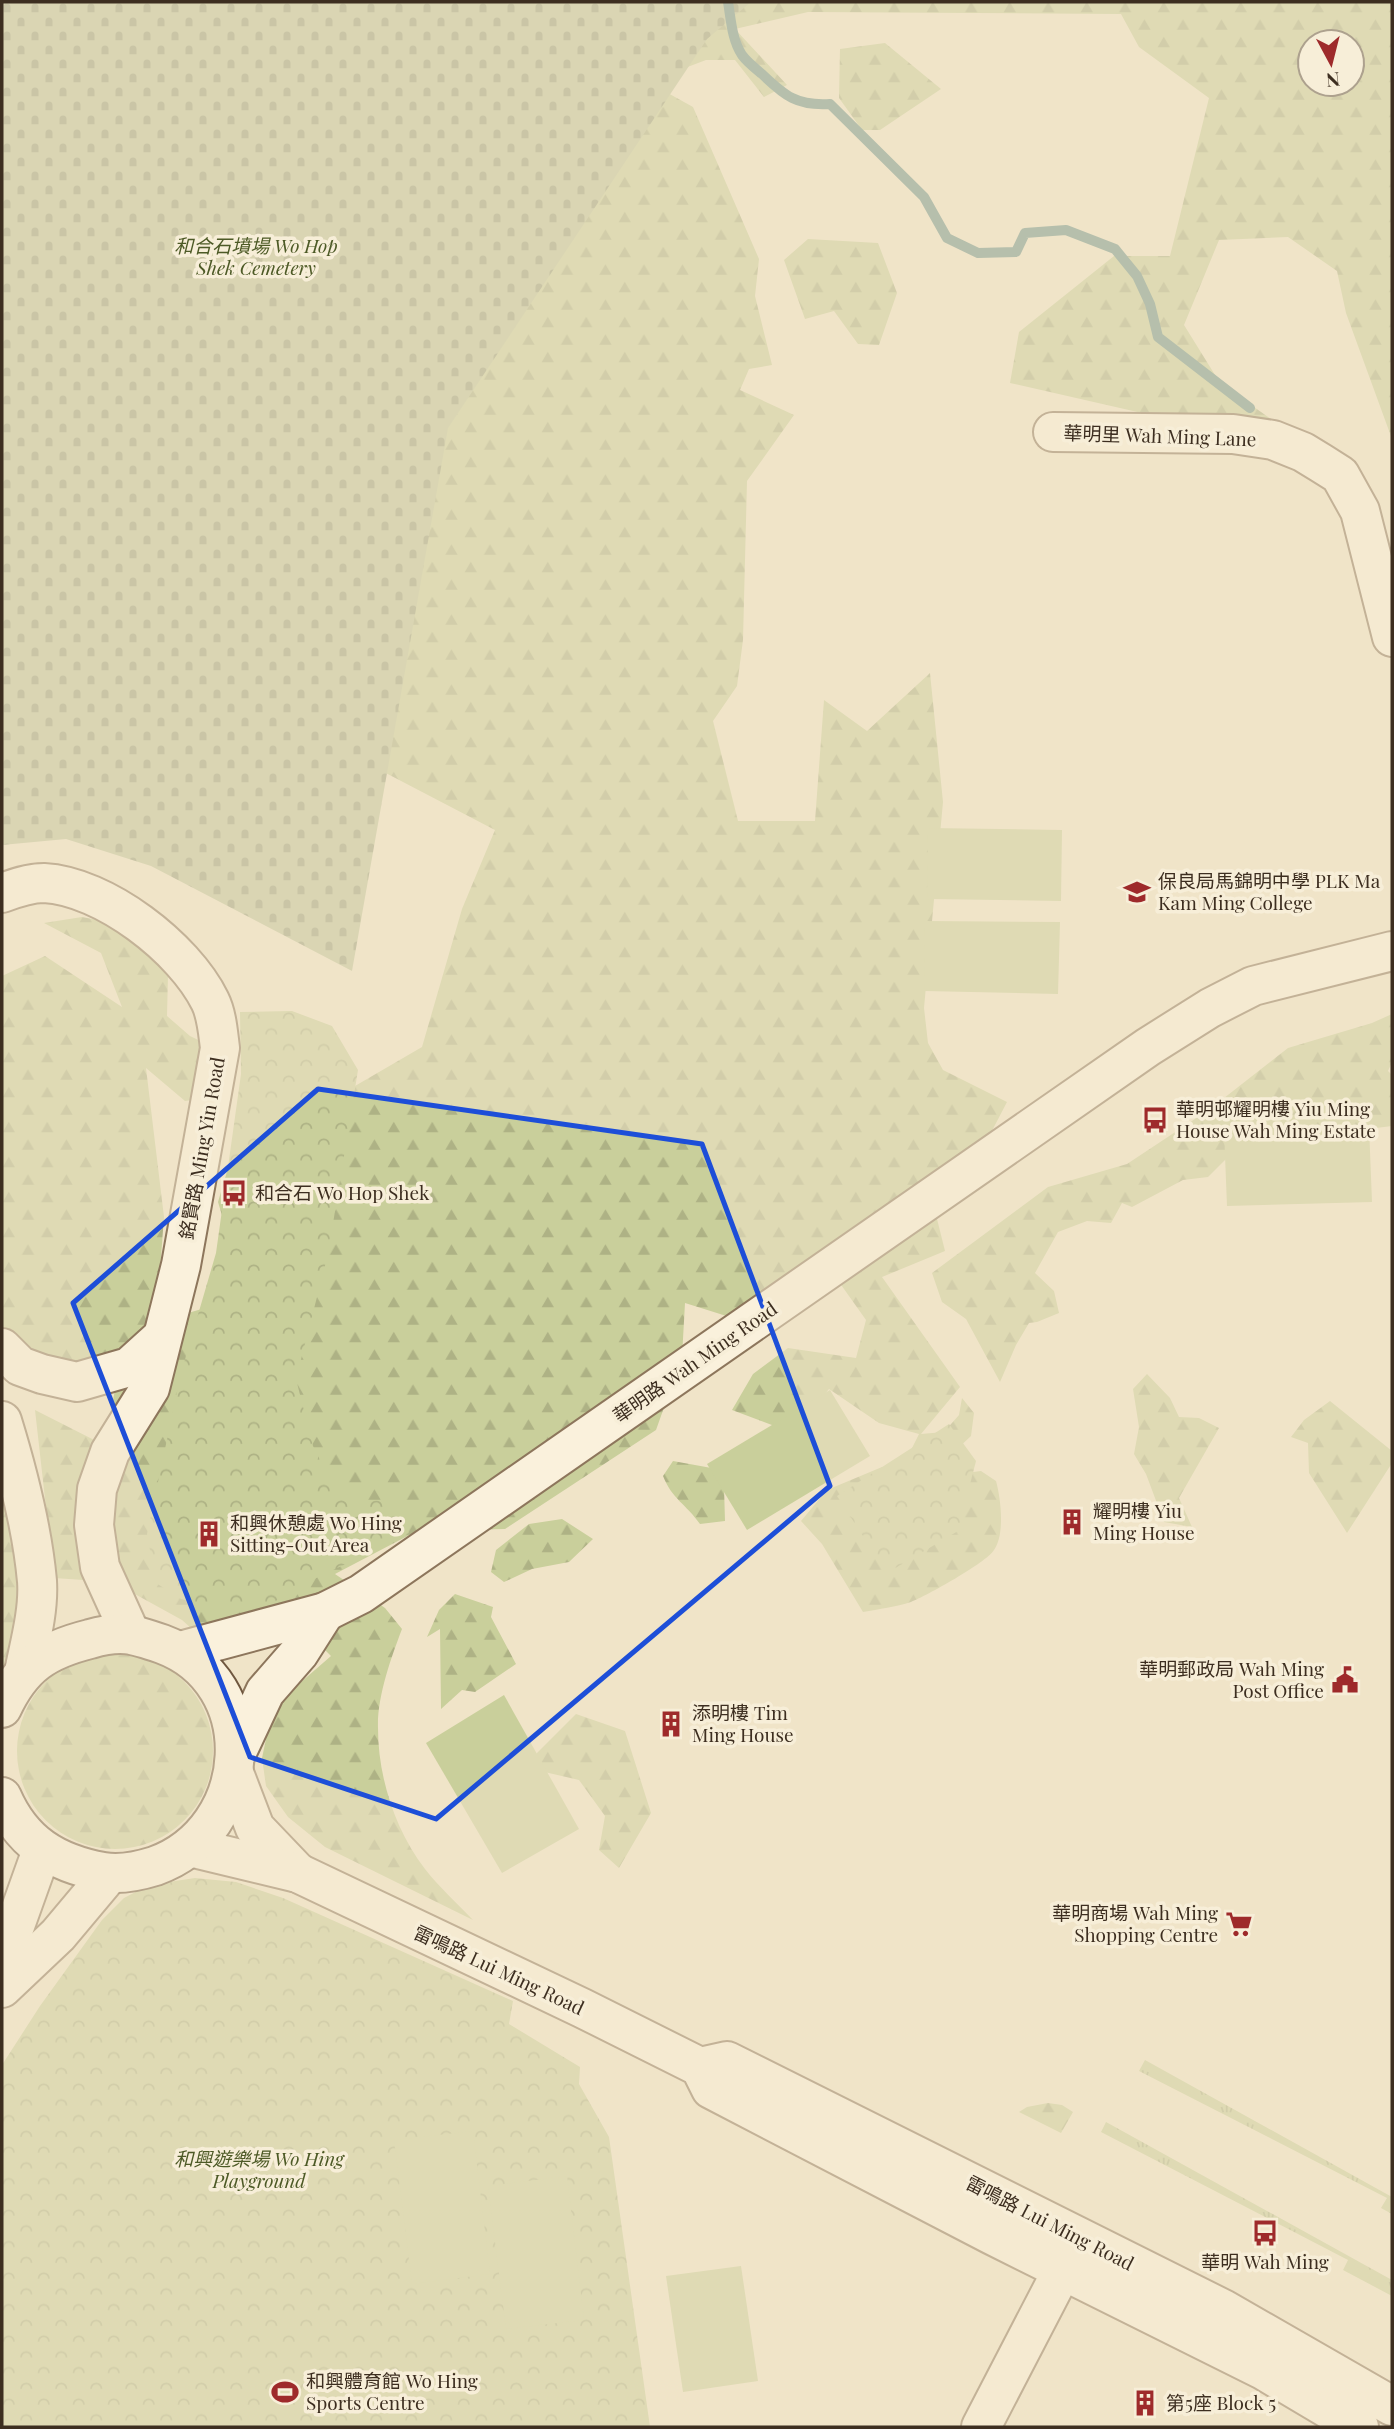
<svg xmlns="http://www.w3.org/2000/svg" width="1394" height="2429" viewBox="0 0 1394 2429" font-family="'Playfair Display','Noto Sans TC',serif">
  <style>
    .grass { fill: url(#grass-tufts) }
    .forest { fill: url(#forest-firs); fill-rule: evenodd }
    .cemetery { fill: url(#cemetery-stones) }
    .park { fill: url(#park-crowns) }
    .garden { fill: #c9cf9b }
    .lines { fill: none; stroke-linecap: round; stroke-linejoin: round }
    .stream { stroke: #6f938a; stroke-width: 10 }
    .minor-casing { stroke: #8d765c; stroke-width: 42 }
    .tertiary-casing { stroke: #8d765c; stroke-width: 42 }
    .secondary-casing { stroke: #6f573f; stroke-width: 42 }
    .minor { stroke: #faf1dc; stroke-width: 38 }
    .tertiary { stroke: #faf1dc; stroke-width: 38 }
    .secondary { stroke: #faf1dc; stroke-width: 38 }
    .marked { fill: none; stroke: #1d4ed8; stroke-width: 5; stroke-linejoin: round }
    .labels { text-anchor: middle; stroke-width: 7; stroke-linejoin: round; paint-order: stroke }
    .park-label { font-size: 19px; font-style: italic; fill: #4d5a26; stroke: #f7eed8 }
    .street-label { font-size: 19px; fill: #3d2e20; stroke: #f7eed8 }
    .poi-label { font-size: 19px; fill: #3d2e20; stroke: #f7eed8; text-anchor: start }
  </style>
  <defs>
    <pattern id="grass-tufts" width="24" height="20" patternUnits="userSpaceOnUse" patternTransform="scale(1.75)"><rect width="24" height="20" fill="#c9cf9b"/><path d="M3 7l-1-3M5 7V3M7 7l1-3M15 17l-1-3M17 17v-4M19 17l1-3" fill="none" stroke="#aeb285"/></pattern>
    <pattern id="forest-firs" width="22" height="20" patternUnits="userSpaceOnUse" patternTransform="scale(1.75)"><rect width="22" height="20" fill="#c9cf9b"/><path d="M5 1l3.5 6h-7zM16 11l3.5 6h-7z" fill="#aeb285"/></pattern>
    <pattern id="cemetery-stones" width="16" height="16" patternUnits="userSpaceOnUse" patternTransform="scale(1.75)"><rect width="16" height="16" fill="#bfc49a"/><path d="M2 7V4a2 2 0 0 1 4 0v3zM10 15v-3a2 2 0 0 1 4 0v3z" fill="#9ca07d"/></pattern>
    <pattern id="park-crowns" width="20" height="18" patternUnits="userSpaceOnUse" patternTransform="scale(1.75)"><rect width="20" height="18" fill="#c9cf9b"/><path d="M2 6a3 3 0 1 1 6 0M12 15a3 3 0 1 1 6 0" fill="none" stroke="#aeb285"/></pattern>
  </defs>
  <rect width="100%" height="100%" fill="#f0e4c8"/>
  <g class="grass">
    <polygon points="1145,2060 1392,2197 1392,2214 1381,2208 1387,2198 1139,2071"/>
    <polygon points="1106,2122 1392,2280 1392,2296 1343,2270 1348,2260 1101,2132"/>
  </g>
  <g class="forest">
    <path d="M406 2H1392V439L1346 313 1337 271 1288 237 1219 240 1184 325 1220 383 1278 424 1155 416 1010 383 1019 332 1114 256H1170L1209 98 1139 47 1121 14 808 12 735 29 787 85 764 97 735 60H706L648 82 693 107 759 259 755 296 772 365 749 369 740 390 794 415 747 481 743 640 737 686 713 721 738 821H815L824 700 867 731 930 673 943 802 924 1008 928 1043 943 1070 1007 1102 972 1169 932 1199 945 1251 882 1277 960 1387 921 1434 944 1432 959 1415 962 1398 974 1413 971 1436 954 1452 912 1448 919 1434 879 1423 829 1389 793 1433 732 1410 753 1374 788 1348 856 1358 866 1320 827 1265 752 1324 685 1303 682 1357 656 1430 505 1529 417 1531 335 1574 385 1608 402 1629C391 1658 377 1697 378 1728 378 1777 395 1830 425 1869 439 1887 457 1903 473 1920L325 1847 288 1817 266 1786 262 1758 270 1720 285 1696 331 1656 302 1627 202 1638 182 1620 113 1582 54 1578 35 1410 104 1445 118 1375 42 1374 2 1328V976L45 956 122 1007 101 953 44 923 82 917 123 925 168 975 167 1016 190 1036 225 1053 228 1095 185 1101 146 1068 164 1217 158 1297 188 1313 236 1299 227 1232 218 1202 228 1168 355 1086 422 1047 462 909 495 830 334 746ZM1310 42H1352V84H1310Z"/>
    <polygon points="885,43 941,89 880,130 862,130 839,98 840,49"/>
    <polygon points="808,239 878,243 897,293 879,345 858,344 834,311 805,319 784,260"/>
    <polygon points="1392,1014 1392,1062 1388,1071 1392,1075 1392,1126 1312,1136 1236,1149 1208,1177 1183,1180 1132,1207 1122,1203 1111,1223 1087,1221 1058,1232 1035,1273 1054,1291 1059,1313 1037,1322 1029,1323 1016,1345 1000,1382 966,1319 942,1302 932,1273 1048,1187 1127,1164 1210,1109 1288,1048 1372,1023"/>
    <polygon points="1147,1374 1170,1398 1179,1417 1199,1418 1219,1428 1179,1498 1192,1527 1164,1522 1146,1474 1134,1454 1139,1427 1133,1389"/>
    <polygon points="1330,1401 1392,1451 1392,1463 1347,1533 1309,1473 1308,1443 1291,1437 1304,1420"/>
    <path d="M673 1461 728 1471 724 1487 725 1521 700 1524C686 1504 672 1499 663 1476Z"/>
    <path d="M882 1467 961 1485 973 1472 981 1471 996 1481C1001 1499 1005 1535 994 1550 986 1563 926 1596 911 1602 896 1607 879 1609 863 1612L822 1544 801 1521 827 1490Z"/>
    <polygon points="2,1470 41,1523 2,1705"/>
    <polygon points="562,1519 593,1539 569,1562 532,1569 504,1582 491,1572 496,1550 529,1524"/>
    <polygon points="455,1594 493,1607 491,1617 516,1664 475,1692 462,1690 441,1709 440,1629 427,1637 439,1610"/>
    <circle cx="115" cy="1751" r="98"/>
    <polygon points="576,1714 625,1731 651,1813 619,1868 599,1850 605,1816 579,1780 523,1767"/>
    <polygon points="1048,2103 1062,2105 1073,2112 1061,2133 1019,2112 1027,2107"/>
  </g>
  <polygon class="cemetery" points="2,2 751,2 707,39 448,428 352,971 151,866 66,839 2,845"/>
  <g class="park">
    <polygon points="292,1011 332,1026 358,1070 328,1254 296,1379 313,1446 327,1474 359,1501 400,1500 409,1534 312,1580 253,1614 181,1599 156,1583 147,1534 181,1373 216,1253 241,1074 240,1012"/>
    <polygon points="949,1424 976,1461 958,1531 887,1573 837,1496"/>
    <polygon points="195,1878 236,1882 283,1898 513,2001 509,2024 580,2067 579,2084 609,2137 650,2427 2,2427 2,2065 40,2006 102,1920 124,1898 149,1885"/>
  </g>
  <g class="garden">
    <polygon points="928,828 1062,830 1061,901 927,899"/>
    <polygon points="925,921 1060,922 1058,994 924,991"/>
    <polygon points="1369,1126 1372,1202 1227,1206 1224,1130"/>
    <polygon points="830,1390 870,1456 747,1530 707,1464"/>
    <polygon points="504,1695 579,1829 502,1873 426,1743"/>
    <polygon points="473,2131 490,2274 412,2284 394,2140"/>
    <polygon points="567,2176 584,2320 506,2329 488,2186"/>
    <polygon points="741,2266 758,2381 683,2392 666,2276"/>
  </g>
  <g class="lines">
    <path class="stream" d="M728 2C731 20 732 40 742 55 747 62 756 69 762 74 785 96 797 106 830 104L924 197 947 238 978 253 1016 252 1025 233 1066 230 1115 249 1137 276 1150 304 1158 337 1250 408"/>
    <g class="minor-casing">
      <g id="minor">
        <polyline points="1053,432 1233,434 1273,440 1303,452 1321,463 1340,475 1360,511 1392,637"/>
        <path d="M2 893C15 888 29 883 44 883 104 886 184 948 210 1001 217 1015 218 1033 220 1048L181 1265 150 1388 110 1452 97 1489 94 1525 100 1567 130 1633"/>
        <polyline points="2,1348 20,1366 42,1374 77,1382 129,1367 161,1338"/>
        <path d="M2 1421C18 1473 32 1526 37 1581 39 1610 30 1643 24 1672"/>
        <polyline points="234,1773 255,1828 298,1873"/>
        <polyline points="190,1847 298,1873 582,2008 700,2067 711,2089 992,2235 1263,2370 1359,2427"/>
        <polyline points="700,2067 727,2061 1223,2309 1392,2406"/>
        <polyline points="981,2427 1063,2269"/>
      </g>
    </g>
    <g class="tertiary-casing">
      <g id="tertiary">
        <polyline points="180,1651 325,1612 361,1594 1148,1047 1210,1008 1253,986 1392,951"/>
        <polyline points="235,1756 265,1692 299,1653 325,1612"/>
        <polyline points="2,1962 42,1850"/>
        <polyline points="2,1988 58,1935 110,1873"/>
      </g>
    </g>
    <g class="secondary-casing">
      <path id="secondary" d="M2 1708C22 1665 46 1650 90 1639 121 1630 133 1634 162 1644 265 1682 255 1830 155 1866 139 1871 120 1875 103 1872 55 1863 22 1843 2 1797"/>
    </g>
    <use href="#minor" class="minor"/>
    <use href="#tertiary" class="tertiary"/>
    <use href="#secondary" class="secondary"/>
  </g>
  <path d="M0 0H1394V2429H0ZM318 1089 702 1144 830 1486 436 1819 250 1757 73 1303Z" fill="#f0e4c8" fill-opacity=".55" fill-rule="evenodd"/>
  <path class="marked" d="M318 1089 702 1144 830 1486 436 1819 250 1757 73 1303Z"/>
  <defs>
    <g id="school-bare" transform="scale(2.1)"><path d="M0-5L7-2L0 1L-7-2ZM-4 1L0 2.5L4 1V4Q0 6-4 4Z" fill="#9e2a2b" stroke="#f7eed8" stroke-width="2.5" paint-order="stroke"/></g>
    <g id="bus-bare" transform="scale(2.1)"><path d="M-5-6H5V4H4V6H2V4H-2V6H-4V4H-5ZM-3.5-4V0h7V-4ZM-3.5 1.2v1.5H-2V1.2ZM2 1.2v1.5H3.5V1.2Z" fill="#9e2a2b" stroke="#f7eed8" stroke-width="2.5" paint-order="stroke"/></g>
    <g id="building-bare" transform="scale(2.1)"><path d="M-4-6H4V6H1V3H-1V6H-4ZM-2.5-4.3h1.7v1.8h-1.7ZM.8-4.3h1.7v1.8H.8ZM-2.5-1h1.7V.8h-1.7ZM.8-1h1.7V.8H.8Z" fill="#9e2a2b" stroke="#f7eed8" stroke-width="2.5" paint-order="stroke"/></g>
    <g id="civic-bare" transform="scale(2.1)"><path d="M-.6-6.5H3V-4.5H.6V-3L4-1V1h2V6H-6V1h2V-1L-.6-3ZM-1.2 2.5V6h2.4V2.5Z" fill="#9e2a2b" stroke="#f7eed8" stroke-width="2.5" paint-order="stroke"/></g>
    <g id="supermarket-bare" transform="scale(2.1)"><path d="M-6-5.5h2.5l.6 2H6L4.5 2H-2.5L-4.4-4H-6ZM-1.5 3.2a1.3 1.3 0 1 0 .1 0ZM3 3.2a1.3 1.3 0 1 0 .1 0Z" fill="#9e2a2b" stroke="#f7eed8" stroke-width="2.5" paint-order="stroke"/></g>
    <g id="stadium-bare" transform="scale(2.1)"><path d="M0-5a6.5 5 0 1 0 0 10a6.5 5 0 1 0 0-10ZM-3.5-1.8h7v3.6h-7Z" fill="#9e2a2b" stroke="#f7eed8" stroke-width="2.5" paint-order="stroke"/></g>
  </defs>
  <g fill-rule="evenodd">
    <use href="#school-bare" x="1137" y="892"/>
    <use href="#bus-bare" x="1155" y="1120"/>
    <use href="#bus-bare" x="234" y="1193"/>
    <use href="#building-bare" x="1072" y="1522"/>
    <use href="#building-bare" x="209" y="1534"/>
    <use href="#civic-bare" x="1345" y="1680"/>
    <use href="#building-bare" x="671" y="1724"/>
    <use href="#supermarket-bare" x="1239" y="1924"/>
    <use href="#bus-bare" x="1265" y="2233"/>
    <use href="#stadium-bare" x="285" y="2392"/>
    <use href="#building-bare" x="1145" y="2403"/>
  </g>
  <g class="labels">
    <g class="park-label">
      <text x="256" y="253">和合石墳場 Wo Hop<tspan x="256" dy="22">Shek Cemetery</tspan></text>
      <text x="259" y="2166">和興遊樂場 Wo Hing<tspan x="259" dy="22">Playground</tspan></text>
    </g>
    <g class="street-label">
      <text transform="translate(1160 436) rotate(2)" y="7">華明里 Wah Ming Lane</text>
      <text transform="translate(202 1148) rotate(-80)" y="7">銘賢路 Ming Yin Road</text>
      <text transform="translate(695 1362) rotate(-35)" y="7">華明路 Wah Ming Road</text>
      <text transform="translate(499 1970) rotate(25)" y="7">雷鳴路 Lui Ming Road</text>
      <text transform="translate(1050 2223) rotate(27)" y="7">雷鳴路 Lui Ming Road</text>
    </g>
    <g class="poi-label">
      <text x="1158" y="888">保良局馬錦明中學 PLK Ma<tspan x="1158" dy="22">Kam Ming College</tspan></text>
      <text x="1176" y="1116">華明邨耀明樓 Yiu Ming<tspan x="1176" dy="22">House Wah Ming Estate</tspan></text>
      <text x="255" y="1200">和合石 Wo Hop Shek</text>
      <text x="1093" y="1518">耀明樓 Yiu<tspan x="1093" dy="22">Ming House</tspan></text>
      <text x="230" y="1530">和興休憩處 Wo Hing<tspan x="230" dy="22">Sitting-Out Area</tspan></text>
      <text x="1324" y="1676" text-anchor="end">華明郵政局 Wah Ming<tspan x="1324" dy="22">Post Office</tspan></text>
      <text x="692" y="1720">添明樓 Tim<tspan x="692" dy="22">Ming House</tspan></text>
      <text x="1218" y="1920" text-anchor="end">華明商場 Wah Ming<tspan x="1218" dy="22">Shopping Centre</tspan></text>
      <text x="1265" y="2269" text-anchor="middle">華明 Wah Ming</text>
      <text x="306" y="2388">和興體育館 Wo Hing<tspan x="306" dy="22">Sports Centre</tspan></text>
      <text x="1166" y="2410">第5座 Block 5</text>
    </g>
  </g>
  <rect width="1394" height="2429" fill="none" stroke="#3d2e20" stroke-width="7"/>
  <g transform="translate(1331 63) rotate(173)"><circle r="33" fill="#f7eed8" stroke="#ada18e" stroke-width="2"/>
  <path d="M0-5L12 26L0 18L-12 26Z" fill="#9e2a2b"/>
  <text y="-10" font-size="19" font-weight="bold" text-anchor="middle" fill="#3d2e20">N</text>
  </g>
</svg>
